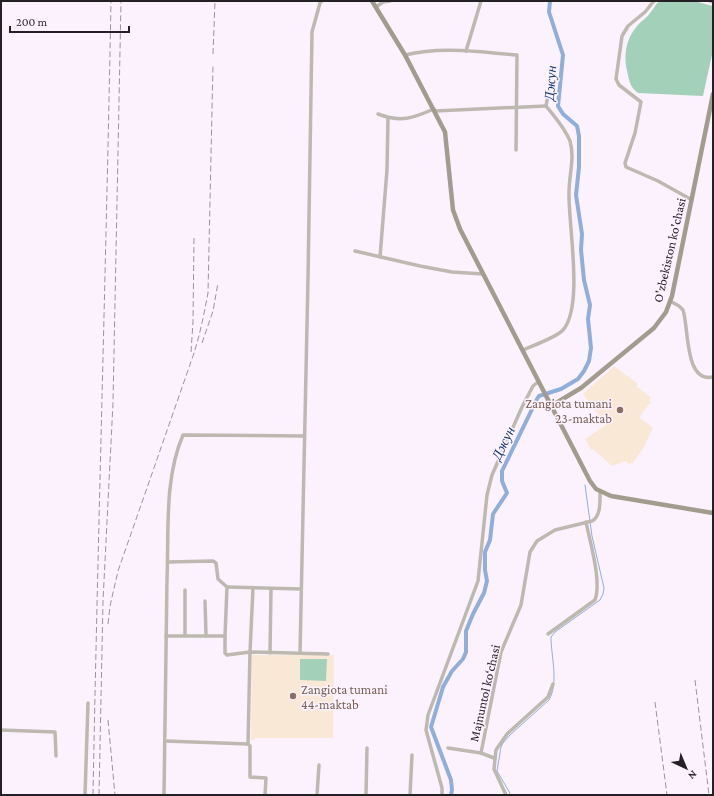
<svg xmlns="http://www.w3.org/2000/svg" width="714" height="796" viewBox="0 0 714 796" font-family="'Crimson Pro',serif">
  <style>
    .education { fill: #fae8d7 }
    .green { fill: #a3d0b9 }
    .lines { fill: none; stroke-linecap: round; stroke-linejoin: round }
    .stream { stroke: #8faedc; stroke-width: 1 }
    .canal { stroke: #8faedc; stroke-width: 4 }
    .street { stroke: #bdb9b0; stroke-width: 3.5 }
    .secondary { stroke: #a19c8e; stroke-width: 4.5 }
    .rail { stroke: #9b939c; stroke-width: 1; stroke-dasharray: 6 3; stroke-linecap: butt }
    .education-dot { fill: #8d6e63; stroke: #fcf2fd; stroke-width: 1.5 }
    .labels { text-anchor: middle; stroke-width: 3; stroke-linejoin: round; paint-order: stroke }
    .street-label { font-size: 13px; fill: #251f26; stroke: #fcf2fd }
    .education-label { font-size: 13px; fill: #785e54; stroke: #fcf2fd; text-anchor: end }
    .water-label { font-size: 14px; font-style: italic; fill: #133a72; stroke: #fcf2fd }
  </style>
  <rect width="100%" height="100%" fill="#fcf2fd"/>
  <g class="education">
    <polygon points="614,366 638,384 636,386 651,398 649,400 651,402 639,417 653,428 644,447 633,463 629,464 626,461 612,466 593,449 591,450 585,439 606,425 583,394"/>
    <polygon points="252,655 334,655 333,738 255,738 254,740 251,740"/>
  </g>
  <g class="green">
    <path d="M660 1H694L713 6V50L703 96 638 93C632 89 629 82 628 75 623 57 625 40 637 26 641 21 647 18 650 13 654 9 655 4 660 1Z"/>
    <polygon points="300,659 327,659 326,681 300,680"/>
  </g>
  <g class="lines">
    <path class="stream" d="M511 795 497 771 501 747 503 743 510 735 549 700C559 682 551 657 551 637L555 632 600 600 603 594 604 588 592 536 585 485"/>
    <polyline class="canal" points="451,795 452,790 451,780 431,727 443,687 452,671 463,659 466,652 466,631 473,614 484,593 487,581 485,570 485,552 490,540 493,514 507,493 502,481 502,471 537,399 539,396 561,389 578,379 584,371 589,361 591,348 588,319 590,305 584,280 581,250 582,234 576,195 579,167 579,136 577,126 563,114 558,106 563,55 549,12 550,1"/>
    <g class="street">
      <polyline points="654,1 645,12 628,26 622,36 616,79 619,85 641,102 635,133 625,163 626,167 658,181 692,200"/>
      <polyline points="710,1 713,2"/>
      <polyline points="376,7 383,2 390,1"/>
      <polyline points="466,51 481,1"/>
      <path d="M405 55C441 46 480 52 517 55L516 150"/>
      <polyline points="435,111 546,106"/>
      <path d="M378 114C401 123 413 118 434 109"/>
      <polyline points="355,251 420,266 452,272 483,274"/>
      <polyline points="380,257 387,170 388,118"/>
      <path d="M670 301 679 306 683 310C689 327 684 383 713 377"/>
      <path d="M523 350C532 346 557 337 563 330 584 306 568 224 569 192 569 175 575 158 570 141 565 128 554 116 546 106L549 89"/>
      <polyline points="168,562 213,561 216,563 218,579 227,587 225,636"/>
      <polyline points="227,587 301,589"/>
      <polyline points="253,588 250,652 248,744 250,746 250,777 266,778 265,795"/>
      <polyline points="185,590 185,635"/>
      <polyline points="205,601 206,635"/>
      <path d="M548 634 595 600C602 582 590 542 586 522"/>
      <polyline points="166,636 225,636 225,653 227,655 250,652 328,654"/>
      <polyline points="270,653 271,589"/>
      <polyline points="300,653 308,278 312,32 320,3 322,1"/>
      <polyline points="1,730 55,732 56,756"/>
      <polyline points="165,741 248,744"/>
      <polyline points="448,748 481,753"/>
      <path d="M494 758 481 753 501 652 521 605 530 552 537 541 555 530 592 521C601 516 600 502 600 492"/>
      <polyline points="85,795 88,703"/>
      <path d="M164 795C165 723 166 651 167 579 169 531 164 479 183 435L304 436"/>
      <polyline points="317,795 319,765"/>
      <polyline points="366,795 367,748"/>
      <polyline points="410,795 412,755"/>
      <polyline points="442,795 442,788 426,730 428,715 478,581 487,495 492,475 522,407 533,386 538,382"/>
      <polyline points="506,795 494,769 496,750 507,734 548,697 553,684"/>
    </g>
    <g class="secondary">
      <polyline points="372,1 405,55 445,132 453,210 460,229 590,481 596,489 611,496 713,513"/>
      <polyline points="551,406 581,388 654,328 666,312 672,296 713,94"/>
    </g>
    <g class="rail">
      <polyline points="213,54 215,1"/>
      <polyline points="202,343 213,311 218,283"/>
      <polyline points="191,352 193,322 194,236"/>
      <path d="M108 624 110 606 118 571 193 356C200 335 204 314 208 293L213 64"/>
      <polyline points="695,680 709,795"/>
      <polyline points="655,702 667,795"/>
      <polyline points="108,720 115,795"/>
      <path d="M93 795C98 530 106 266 111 1"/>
      <polyline points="99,795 103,601 113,403 121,1"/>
    </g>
  </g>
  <g class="education-dot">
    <circle cx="620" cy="410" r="4"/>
    <circle cx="293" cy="696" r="4"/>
  </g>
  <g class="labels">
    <g class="street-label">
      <text transform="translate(669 250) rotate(-77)" y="5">O'zbekiston ko'chasi</text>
      <text transform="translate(484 693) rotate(-77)" y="5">Majnuntol ko‘chasi</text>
    </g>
    <g class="education-label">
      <text x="612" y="408">Zangiota tumani<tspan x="612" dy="15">23-maktab</tspan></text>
      <text x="301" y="694" text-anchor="start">Zangiota tumani<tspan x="301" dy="15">44-maktab</tspan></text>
    </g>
    <g class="water-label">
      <text transform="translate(550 83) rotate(-86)" y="5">Джун</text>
      <text transform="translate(503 443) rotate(-64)" y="5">Джун</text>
    </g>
  </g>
  <rect width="714" height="796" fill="none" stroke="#251f26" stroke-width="4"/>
  <g transform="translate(686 768) rotate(136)" stroke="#fcf2fd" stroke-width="3" paint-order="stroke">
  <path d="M0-3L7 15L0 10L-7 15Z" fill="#251f26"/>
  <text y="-6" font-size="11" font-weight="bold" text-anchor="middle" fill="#251f26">N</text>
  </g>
  <path d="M10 26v6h119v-6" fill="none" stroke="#251f26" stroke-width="2"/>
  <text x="16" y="26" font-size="12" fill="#251f26" stroke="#fcf2fd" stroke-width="3" paint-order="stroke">200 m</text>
</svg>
